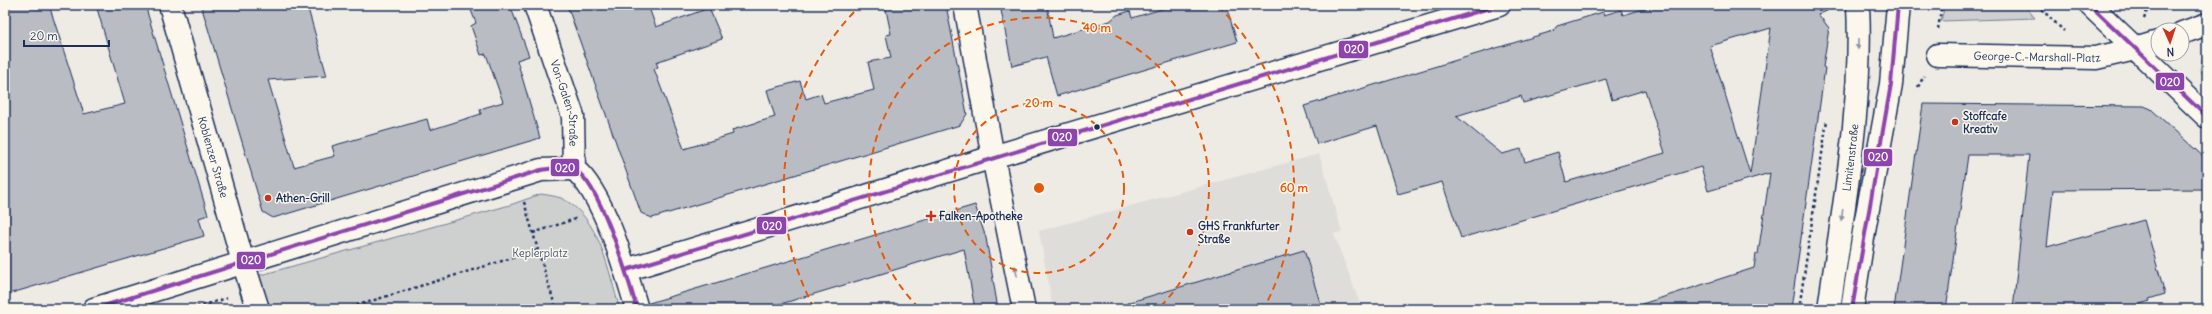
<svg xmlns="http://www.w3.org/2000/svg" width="2212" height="314" viewBox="0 0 2212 314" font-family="Delius,sans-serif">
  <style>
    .built { fill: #deddda }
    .green { fill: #cecfcf; stroke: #747f96 }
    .building { fill: #b9bcc3; stroke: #1b2f5e; fill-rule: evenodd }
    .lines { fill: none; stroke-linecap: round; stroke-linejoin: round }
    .minor-casing { stroke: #1b2f5e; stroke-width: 25 }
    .major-casing { stroke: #1b2f5e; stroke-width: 25 }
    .path { stroke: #1b2f5e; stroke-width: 2.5; stroke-dasharray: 3 3; stroke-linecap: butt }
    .minor { stroke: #fbf7ec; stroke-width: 22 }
    .major { stroke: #fbf7ec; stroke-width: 22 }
    .bus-1-casing { stroke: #fbf7ec; stroke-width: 7 }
    .bus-1 { stroke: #8e44ad; stroke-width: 4 }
    .oneway { fill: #8b93a5 }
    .ring { fill: none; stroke: #e8590c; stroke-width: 2; stroke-dasharray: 7 5 }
    .poi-dot { fill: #c8321e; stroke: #fbf7ec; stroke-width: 1.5 }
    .bus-dot { fill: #1b2f5e; stroke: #fbf7ec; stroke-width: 1.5 }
    .labels { text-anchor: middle; stroke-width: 3; stroke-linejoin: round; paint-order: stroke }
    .street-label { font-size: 11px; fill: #1b2f5e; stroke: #fbf7ec }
    .poi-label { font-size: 11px; font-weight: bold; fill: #1b2f5e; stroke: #fbf7ec; text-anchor: start }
    .park-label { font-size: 11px; fill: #48577a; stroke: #fbf7ec }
    .centre { fill: #e8590c; stroke: #fbf7ec; stroke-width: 2 }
    .ring-label { font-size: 12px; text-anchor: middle; font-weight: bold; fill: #e8590c; stroke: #fbf7ec; stroke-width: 3; stroke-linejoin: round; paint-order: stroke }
    .line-badge { stroke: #fbf7ec; stroke-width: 1.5 }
    .badge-label { font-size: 11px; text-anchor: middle; font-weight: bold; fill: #fff }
  </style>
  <rect width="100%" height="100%" fill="#eeebe4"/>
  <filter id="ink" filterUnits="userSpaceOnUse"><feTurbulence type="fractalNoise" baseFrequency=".025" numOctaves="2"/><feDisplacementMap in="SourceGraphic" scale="8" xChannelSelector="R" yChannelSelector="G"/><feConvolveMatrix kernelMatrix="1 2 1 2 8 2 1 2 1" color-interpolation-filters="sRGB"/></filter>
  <g filter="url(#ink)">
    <polygon class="built" points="1319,154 1342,232 1334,234 1362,309 1053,309 1039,231"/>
    <g class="green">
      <polygon points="1945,5 2024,5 2035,18 1941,21"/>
      <polygon points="2207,50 2207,79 2200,70 2203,55"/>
      <path d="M541 194C547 195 555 196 561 198 601 217 608 272 620 309H245L236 282 510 205Z"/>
    </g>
    <g class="building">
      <polygon points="5,5 49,5 84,114 125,104 96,5 145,5 208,215 199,218 204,236 5,295"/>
      <polygon points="201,5 307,5 327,76 268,80 294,167 335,156 332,146 427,119 430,130 481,114 480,109 503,102 486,54 481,55 471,26 476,23 469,5 510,5 529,56 517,60 540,138 273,218 263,212"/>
      <polygon points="567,5 619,5 621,9 634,5 648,5 656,27 709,8 722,39 656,62 658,67 654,69 684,149 733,134 732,130 775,117 767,90 800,81 806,99 821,94 824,103 874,90 868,62 891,58 886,35 891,34 885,5 946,5 967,114 960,125 652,218 641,213"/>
      <polygon points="1000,5 1047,5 1053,38 1110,21 1117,15 1130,11 1132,18 1175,5 1226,5 1237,42 1057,96 1046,57 1012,66"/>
      <path d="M1657 5H1826L1827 11 1818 14 1829 28 1823 67 1825 68 1791 309H1642V304L1754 268 1756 254H1758L1770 173 1708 191 1701 167 1461 238 1442 182 1398 194 1377 126 1317 144 1304 106 1553 31 1557 26 1603 12 1604 15 1621 10 1623 15ZM1771 28 1750 174 1710 46ZM1606 79 1612 100 1645 90 1665 153 1566 182 1558 152 1525 162 1521 149 1502 154 1456 116 1521 96 1523 103Z"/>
      <polygon points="1923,104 2144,106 2151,109 2207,160 2207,189 2053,190 2047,247 2144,220 2165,294 2149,299 2150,301 2123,309 2013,309 2029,155 1968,155 1946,309 1894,309"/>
      <polygon points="975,205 986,238 998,309 975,309 964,249 764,309 650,309 649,303"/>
      <polygon points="1304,250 1322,309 1127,309 1127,303"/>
    </g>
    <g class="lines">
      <g class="minor-casing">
        <g id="minor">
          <path id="s1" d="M170 5 243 262 258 309"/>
          <path id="s2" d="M535 5 573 116 574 169"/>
          <polyline points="965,5 993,157 1024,309"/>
          <polyline points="2182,33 2207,24"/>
          <path id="s3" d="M1938 55 2096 58 2135 49 2158 42"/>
          <path d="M574 169C604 193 626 272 637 309"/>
          <polyline points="626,270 993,157 1499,5"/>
          <polyline points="94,309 541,170 574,169"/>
        </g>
      </g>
      <g class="major-casing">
        <g id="major">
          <polyline points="2090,5 2207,117"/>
          <path id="s4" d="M1829 309C1843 208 1863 107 1858 5"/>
          <polyline points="1852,309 1865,225 1891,84 1898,5"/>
        </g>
      </g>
      <g class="path">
        <polyline points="2037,5 2064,31"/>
        <polyline points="2144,19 2148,8 2145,5"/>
        <polyline points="1938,29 1942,5"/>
        <polyline points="1918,87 1924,76"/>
        <polyline points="524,202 538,250"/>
        <polyline points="533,233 578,218"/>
        <polyline points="191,309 227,298"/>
        <polyline points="345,309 538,250 556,309"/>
        <polyline points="1799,309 1827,120"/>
      </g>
      <use href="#minor" class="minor"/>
      <use href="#major" class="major"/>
      <g class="bus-1-casing">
        <g id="bus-1">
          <polyline points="2090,5 2207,117"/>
          <polyline points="626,270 1499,5"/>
          <path d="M94 309 541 170C551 169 566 165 575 170 601 184 628 279 637 309"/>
          <polyline points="1852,309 1891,84 1898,5"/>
        </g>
      </g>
      <use href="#bus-1" class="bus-1"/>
    </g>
    <defs><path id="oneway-solid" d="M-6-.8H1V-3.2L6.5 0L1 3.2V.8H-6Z"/></defs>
    <g class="oneway">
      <use href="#oneway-solid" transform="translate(1858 44) rotate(91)"/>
      <use href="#oneway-solid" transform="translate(1842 215) rotate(98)"/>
      <use href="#oneway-solid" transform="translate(1016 271) rotate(-102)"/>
    </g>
  </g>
  <g class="ring">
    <circle cx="1039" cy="188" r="85"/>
    <path d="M919 308A170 170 0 1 1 1159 308"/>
    <path d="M814 308A255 255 0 0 1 860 6M1218 6A255 255 0 0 1 1264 308"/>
  </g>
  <g class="poi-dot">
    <circle cx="1955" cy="122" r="4"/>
    <circle cx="268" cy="198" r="4"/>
    <path d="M929 210h4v4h4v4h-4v4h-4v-4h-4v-4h4z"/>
    <circle cx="1190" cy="232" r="4"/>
  </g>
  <circle class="bus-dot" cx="1097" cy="127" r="3.5"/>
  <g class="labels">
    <g class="street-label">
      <text dy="4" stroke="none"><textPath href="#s3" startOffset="99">George-C.-Marshall-Platz</textPath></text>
      <text dy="4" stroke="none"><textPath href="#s2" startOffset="103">Von-Galen-Straße</textPath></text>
      <text dy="4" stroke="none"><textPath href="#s1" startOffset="158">Koblenzer Straße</textPath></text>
      <text dy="4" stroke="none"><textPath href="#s4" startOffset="153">Limitenstraße</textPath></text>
    </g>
    <g class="poi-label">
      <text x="1963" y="120">Stoffcafe<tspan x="1963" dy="13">Kreativ</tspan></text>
      <text x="276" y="202">Athen-Grill</text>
      <text x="939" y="220">Falken-Apotheke</text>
      <text x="1198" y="230">GHS Frankfurter<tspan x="1198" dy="13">Straße</tspan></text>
    </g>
    <g class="park-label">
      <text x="540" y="257">Keplerplatz</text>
    </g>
  </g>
  <circle cx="1039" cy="188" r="6" class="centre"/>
  <g class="ring-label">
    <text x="1097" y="32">40 m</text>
    <text x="1039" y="107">20 m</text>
    <text x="1294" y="192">60 m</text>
  </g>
  <g class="line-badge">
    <rect x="1338" y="40" width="31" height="19" rx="4" fill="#8e44ad"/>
    <rect x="2155" y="72" width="30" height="19" rx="4" fill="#8e44ad"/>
    <rect x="1047" y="128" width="31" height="19" rx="4" fill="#8e44ad"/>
    <rect x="1863" y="148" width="30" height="19" rx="4" fill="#8e44ad"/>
    <rect x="550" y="158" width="30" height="19" rx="4" fill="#8e44ad"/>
    <rect x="756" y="216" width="31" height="19" rx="4" fill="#8e44ad"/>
    <rect x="236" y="251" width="30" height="19" rx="4" fill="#8e44ad"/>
  </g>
  <g class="badge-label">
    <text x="1354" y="53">020</text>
    <text x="2170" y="86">020</text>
    <text x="1062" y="141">020</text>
    <text x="1878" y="161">020</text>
    <text x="565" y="172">020</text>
    <text x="772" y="230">020</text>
    <text x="251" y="264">020</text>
  </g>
  <rect width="2212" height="314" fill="none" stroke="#fbf7ec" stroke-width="20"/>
  <rect x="10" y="10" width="2192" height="294" fill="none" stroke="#1b2f5e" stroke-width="1.5" filter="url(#ink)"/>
  <g transform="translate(2170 42) rotate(177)"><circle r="19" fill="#fbf7ec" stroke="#a1a7b3"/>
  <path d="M0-3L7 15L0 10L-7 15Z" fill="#c8321e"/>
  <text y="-6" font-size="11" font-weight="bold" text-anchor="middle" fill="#1b2f5e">N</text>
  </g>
  <path d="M24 40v6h85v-6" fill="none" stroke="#1b2f5e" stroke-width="2"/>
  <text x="30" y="40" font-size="12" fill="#1b2f5e" stroke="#fbf7ec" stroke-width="3" paint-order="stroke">20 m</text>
</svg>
